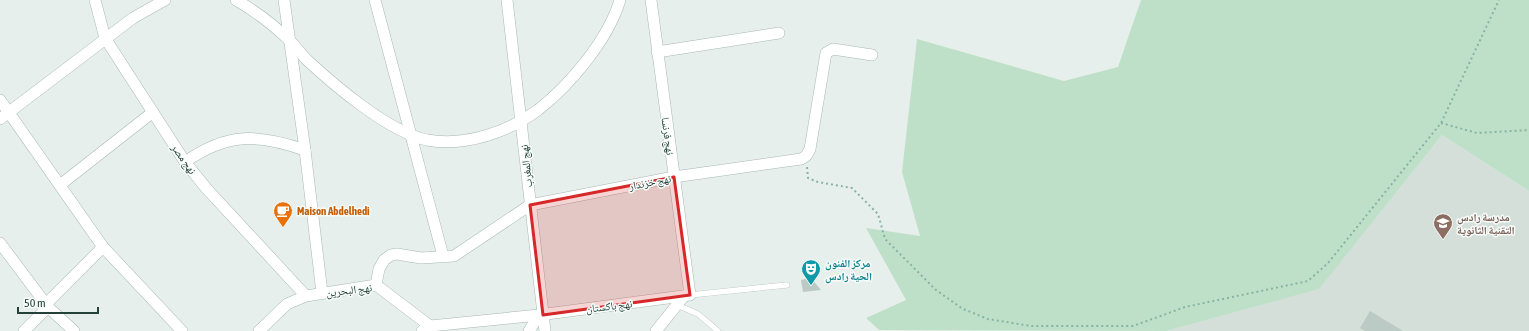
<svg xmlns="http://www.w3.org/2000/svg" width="1529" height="331" viewBox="0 0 1529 331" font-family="'Asap Condensed','Noto Naskh Arabic',sans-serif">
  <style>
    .built { fill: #d4dfda }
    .green { fill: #bfe0c8 }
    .building { fill: #bbcac4 }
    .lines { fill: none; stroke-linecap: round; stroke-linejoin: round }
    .lane-casing { stroke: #a8b8b2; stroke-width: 6 }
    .street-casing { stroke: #a8b8b2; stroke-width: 12 }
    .path { stroke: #86b3a5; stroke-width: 2; stroke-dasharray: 2 3; stroke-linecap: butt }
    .lane { stroke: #fff; stroke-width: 5.5 }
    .street { stroke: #fff; stroke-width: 11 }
    .marked { fill: #d62828; fill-opacity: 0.2; stroke: #d62828; stroke-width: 3; stroke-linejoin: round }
    .labels { text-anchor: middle; stroke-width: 3; stroke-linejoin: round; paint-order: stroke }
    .street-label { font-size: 11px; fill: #24423a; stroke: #f7fbf9 }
    .food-label { font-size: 11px; font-weight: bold; fill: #c56008; stroke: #f7fbf9; text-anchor: start }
    .education-label { font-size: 11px; font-weight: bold; fill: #785e54; stroke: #f7fbf9; text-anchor: start }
    .culture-label { font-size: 11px; font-weight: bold; fill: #0d838f; stroke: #f7fbf9; text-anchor: start }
  </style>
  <rect width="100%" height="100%" fill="#e6efeb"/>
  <polygon class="built" points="1442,135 1529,191 1529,331 1166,331 1318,289"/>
  <polygon class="green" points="1141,0 1529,0 1529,191 1442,135 1319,289 1166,331 879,330 866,318 906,300 866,228 920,236 902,172 917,39 1064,81 1118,67"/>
  <g class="building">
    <polygon points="811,278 821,290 803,292 801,280"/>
    <polygon points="1370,311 1403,331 1365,331 1360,328"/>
  </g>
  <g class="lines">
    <g class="lane-casing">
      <g id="lane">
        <polyline points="690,295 787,285"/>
        <polyline points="677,305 698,314 718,331"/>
      </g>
    </g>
    <g class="street-casing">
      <g id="street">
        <polyline points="95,0 105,38 185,162 206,188 306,296"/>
        <path d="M236 0C255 11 275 26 291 42 297 48 301 54 307 60 335 86 389 132 427 140 465 147 508 132 538 110 570 85 608 40 620 0"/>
        <polyline points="284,0 305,150 322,293"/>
        <polyline points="375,0 443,256"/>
        <polyline points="507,0 545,331"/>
        <polyline points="657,52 779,33"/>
        <polyline points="0,100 103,247 182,331"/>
        <polyline points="0,119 133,18 165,0"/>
        <path d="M185 162C228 132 258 134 305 150"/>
        <polyline points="60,185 153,112"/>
        <polyline points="0,243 48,307 74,331"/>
        <polyline points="376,285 379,269 384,260 391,255 397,254 421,258 454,256 530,205 674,177 801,159 806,156 810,149 826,53 833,49 872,55"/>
        <polyline points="46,304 103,247"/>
        <polyline points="430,326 539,315 690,295 651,0"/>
        <polyline points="24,331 48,307"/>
        <polyline points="259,331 287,304 306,296 376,285 430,326 422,331"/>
        <polyline points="529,331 539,315"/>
        <polyline points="656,331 684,296"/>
      </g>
    </g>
    <g class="path">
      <polyline points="1441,123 1477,133 1529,130"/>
      <polyline points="807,167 808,178 818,182 852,188 878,214 885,239 936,290 963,309 988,319 1031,326 1133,326 1185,307 1308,281 1328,263 1441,123 1499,0"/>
    </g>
    <use href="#lane" class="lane"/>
    <use href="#street" class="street"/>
  </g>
  <path class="marked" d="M674 177 690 295 543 315 530 205Z"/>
  <defs>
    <g id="cafe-pin" transform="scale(1)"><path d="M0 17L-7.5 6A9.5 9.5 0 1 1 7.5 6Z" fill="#e8710a" stroke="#f7fbf9"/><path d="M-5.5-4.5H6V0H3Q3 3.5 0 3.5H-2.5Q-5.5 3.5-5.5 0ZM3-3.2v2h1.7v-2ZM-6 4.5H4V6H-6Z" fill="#fff"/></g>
    <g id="university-pin" transform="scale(1)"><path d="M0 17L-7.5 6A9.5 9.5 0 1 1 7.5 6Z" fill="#8d6e63" stroke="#f7fbf9"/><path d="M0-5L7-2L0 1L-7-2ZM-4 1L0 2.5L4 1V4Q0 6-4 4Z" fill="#fff"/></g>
    <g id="theatre-pin" transform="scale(1)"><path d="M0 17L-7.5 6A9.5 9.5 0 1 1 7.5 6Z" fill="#0f9aa8" stroke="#f7fbf9"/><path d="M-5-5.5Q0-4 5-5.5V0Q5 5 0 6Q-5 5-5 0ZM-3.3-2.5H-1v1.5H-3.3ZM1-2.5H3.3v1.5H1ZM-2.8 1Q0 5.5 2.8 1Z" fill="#fff"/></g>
  </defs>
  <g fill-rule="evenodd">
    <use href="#cafe-pin" x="283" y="211"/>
    <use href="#university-pin" x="1443" y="223"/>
    <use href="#theatre-pin" x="811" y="269"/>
  </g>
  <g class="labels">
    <g class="street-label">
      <text transform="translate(668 136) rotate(82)" y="4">نهج فرنسا</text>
      <text transform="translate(184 159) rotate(55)" y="4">نهج مصر</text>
      <text transform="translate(526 166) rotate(-96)" y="4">نهج المغرب</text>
      <text transform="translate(650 182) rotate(-11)" y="4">نهج خزندار</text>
      <text transform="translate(349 290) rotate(-7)" y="4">نهج البحرين</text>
      <text transform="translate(609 306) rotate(-7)" y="4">نهج باكستان</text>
    </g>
    <g class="food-label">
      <text x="297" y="215">Maison Abdelhedi</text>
    </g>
    <g class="education-label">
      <text x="1457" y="221">مدرسة رادس<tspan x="1457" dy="13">التقنية الثانوية</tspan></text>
    </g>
    <g class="culture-label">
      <text x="825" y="267">مركز الفنون<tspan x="825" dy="13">الحية رادس</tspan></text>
    </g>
  </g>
  <path d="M18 307v6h80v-6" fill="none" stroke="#24423a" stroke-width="2"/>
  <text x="24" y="307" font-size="12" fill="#24423a" stroke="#f7fbf9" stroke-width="3" paint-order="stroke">50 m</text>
</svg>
